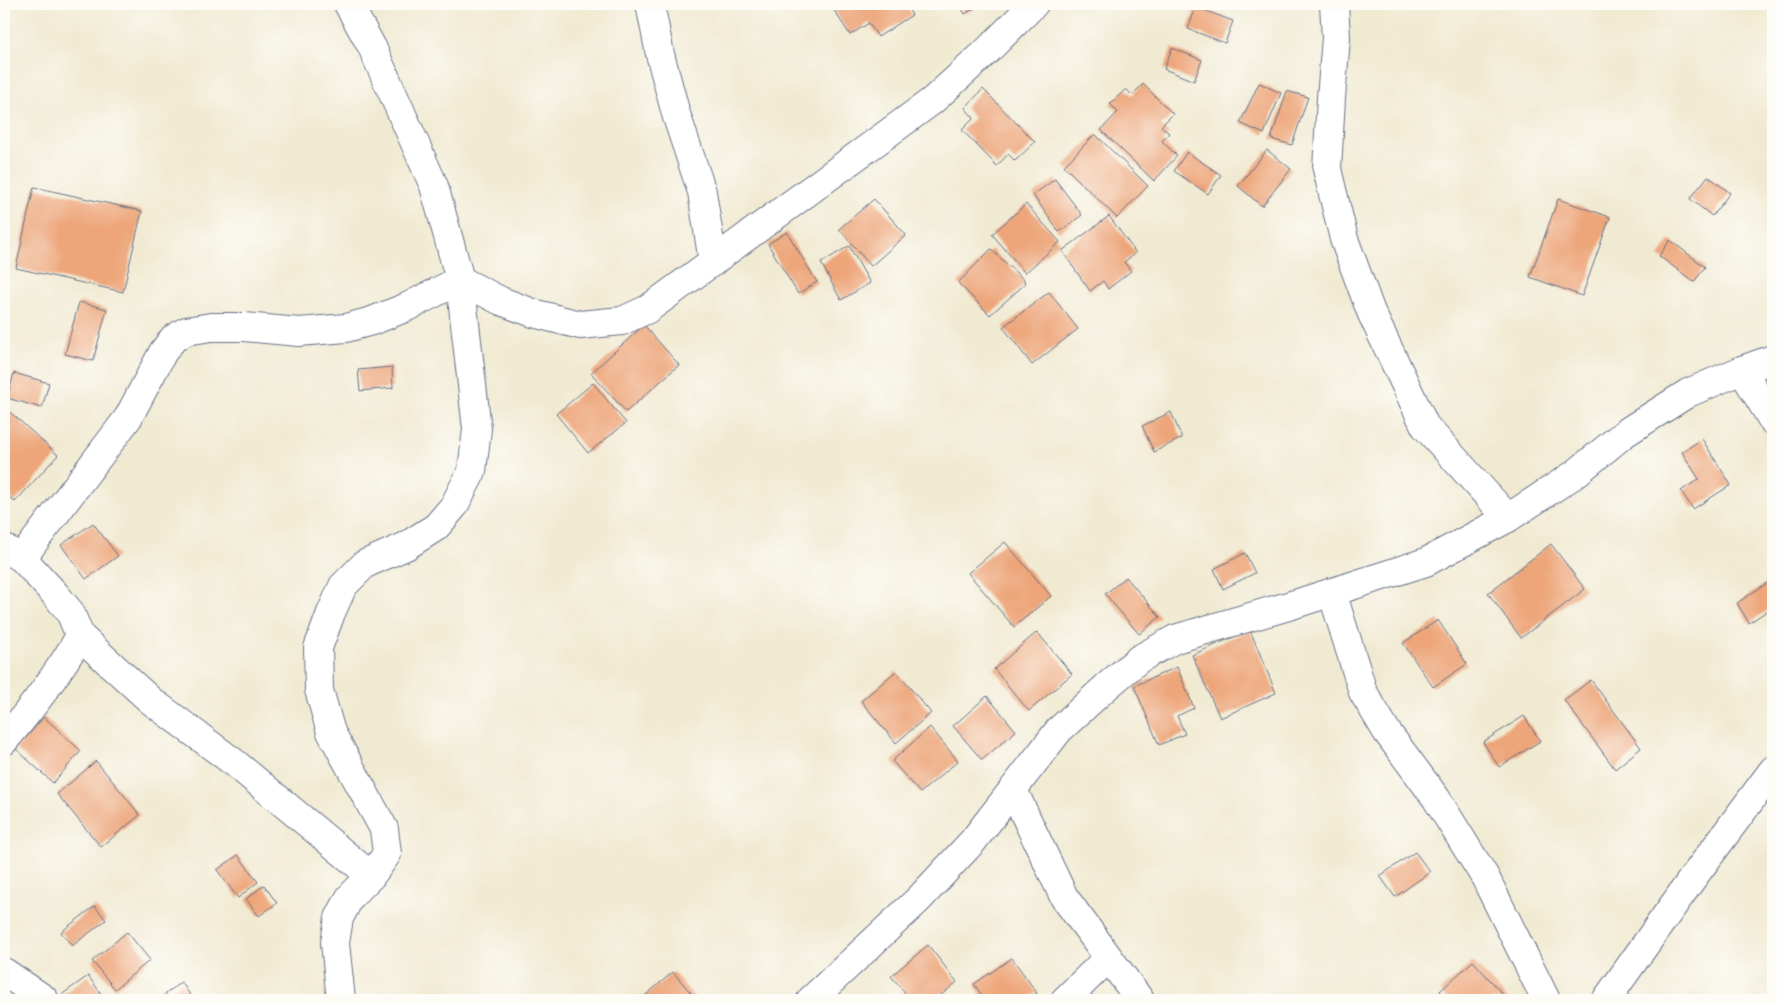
<svg xmlns="http://www.w3.org/2000/svg" width="1777" height="1004" viewBox="0 0 1777 1004" font-family="'Old Standard TT',serif">
  <style>
    .building { fill: #eda579 }
    .lines { fill: none; stroke-linecap: round; stroke-linejoin: round }
    .minor-casing { stroke: #667087; stroke-width: 30 }
    .minor { stroke: #fff; stroke-width: 28 }
  </style>
  <rect width="100%" height="100%" fill="#fdfcf7"/>
  <filter id="ink" filterUnits="userSpaceOnUse"><feTurbulence type="fractalNoise" baseFrequency=".02" numOctaves="2"/><feDisplacementMap in="SourceGraphic" scale="10" xChannelSelector="R" yChannelSelector="G"/><feConvolveMatrix kernelMatrix="1 2 1 2 8 2 1 2 1" color-interpolation-filters="sRGB"/></filter>
  <filter id="wash" filterUnits="userSpaceOnUse"><feTurbulence type="fractalNoise" baseFrequency=".0096" numOctaves="4" result="noise"/><feDisplacementMap in="SourceGraphic" scale="20" xChannelSelector="R" yChannelSelector="G"/><feGaussianBlur stdDeviation="1.12" result="paint"/><feColorMatrix in="noise" values="0 0 0 0 0 0 0 0 0 0 0 0 0 0 0 0 0 1.4 0 .05"/><feComposite in="paint" operator="in"/></filter>
  <g filter="url(#wash)">
    <rect width="100%" height="100%" fill="#f1ead2"/>
    <g id="blocks">
      <g class="building">
        <polygon points="830,4 905,4 912,15 878,37 869,23 850,35"/>
        <polygon points="959,4 981,4 965,14"/>
        <polygon points="1196,7 1233,21 1225,43 1188,29"/>
        <polygon points="1172,48 1202,60 1194,81 1164,69"/>
        <polygon points="1259,83 1281,93 1264,134 1240,123"/>
        <polygon points="1143,84 1173,114 1161,126 1169,133 1162,141 1177,156 1154,181 1101,130 1118,112 1110,104 1126,89 1132,95"/>
        <polygon points="983,89 1035,142 1015,161 1008,154 997,166 962,130 974,118 965,108"/>
        <polygon points="1287,91 1308,97 1292,145 1271,139"/>
        <polygon points="1095,134 1148,186 1117,218 1064,166"/>
        <polygon points="1267,150 1291,169 1262,206 1238,186"/>
        <polygon points="1187,152 1221,175 1208,194 1174,171"/>
        <polygon points="1708,176 1730,193 1712,216 1690,199"/>
        <polygon points="1055,179 1082,215 1059,232 1033,195"/>
        <polygon points="34,187 142,211 123,292 16,268"/>
        <polygon points="874,199 906,235 871,266 839,229"/>
        <polygon points="1558,199 1610,217 1582,296 1530,277"/>
        <polygon points="1026,204 1060,242 1025,273 992,234"/>
        <polygon points="1109,216 1136,253 1124,262 1131,271 1108,289 1103,281 1090,291 1062,251"/>
        <polygon points="787,232 817,282 798,294 768,244"/>
        <polygon points="1670,240 1705,267 1694,282 1659,256"/>
        <polygon points="849,246 870,283 841,300 821,263"/>
        <polygon points="991,249 1024,280 1025,284 990,315 958,283"/>
        <polygon points="1049,292 1078,329 1032,365 1003,327"/>
        <polygon points="79,302 107,309 93,361 65,354"/>
        <polygon points="644,325 679,365 626,412 591,373"/>
        <polygon points="392,367 393,388 360,391 358,370"/>
        <polygon points="14,373 49,383 42,408 7,398"/>
        <polygon points="593,383 626,423 588,453 556,414"/>
        <polygon points="10,412 58,455 15,502 7,495 4,499 4,419"/>
        <polygon points="1171,412 1182,438 1154,452 1142,426"/>
        <polygon points="1702,439 1731,485 1693,509 1681,491 1699,479 1682,452"/>
        <polygon points="93,523 118,556 86,579 61,545"/>
        <polygon points="1005,542 1051,596 1014,627 968,573"/>
        <polygon points="1551,544 1585,589 1521,638 1488,593"/>
        <polygon points="1245,553 1255,573 1223,589 1214,569"/>
        <polygon points="1126,577 1160,617 1139,634 1105,594"/>
        <polygon points="1770,581 1773,586 1773,607 1749,623 1737,603"/>
        <polygon points="1438,620 1467,664 1433,687 1403,643"/>
        <polygon points="1250,630 1276,693 1220,718 1192,655"/>
        <polygon points="1037,632 1072,674 1029,711 994,669"/>
        <polygon points="1177,667 1194,708 1177,716 1185,734 1159,745 1134,686"/>
        <polygon points="896,671 931,713 896,743 861,701"/>
        <polygon points="1591,680 1641,748 1615,769 1564,700"/>
        <polygon points="987,696 1016,731 982,760 953,726"/>
        <polygon points="1524,716 1540,741 1499,767 1483,742"/>
        <polygon points="44,717 81,751 53,783 16,749"/>
        <polygon points="930,727 958,761 920,793 892,761"/>
        <polygon points="96,761 140,815 101,847 57,794"/>
        <polygon points="1415,852 1430,872 1395,897 1380,876"/>
        <polygon points="238,855 258,882 238,898 217,870"/>
        <polygon points="264,885 277,903 259,916 246,899"/>
        <polygon points="95,906 106,920 72,946 61,932"/>
        <polygon points="127,932 150,960 115,989 92,961"/>
        <polygon points="928,945 957,982 935,1000 911,1000 891,976"/>
        <polygon points="1012,958 1037,993 1026,1000 985,1000 974,984"/>
        <polygon points="1473,961 1508,1000 1447,1000 1440,991"/>
        <polygon points="673,972 697,1000 640,1000"/>
        <polygon points="88,976 106,1000 54,1000"/>
        <polygon points="181,982 194,1000 158,1000"/>
      </g>
    </g>
  </g>
  <g filter="url(#ink)">
    <use href="#blocks" fill-opacity="0" stroke="#667087" stroke-width="1"/>
    <g class="lines">
      <g class="minor-casing">
        <g id="minor">
          <polyline points="650,4 660,54 676,114 702,192 713,262"/>
          <polyline points="1334,4 1336,38 1331,98 1327,169 1344,239 1371,312 1425,426 1508,518"/>
          <polyline points="1742,370 1773,421"/>
          <path d="M4 548 22 558 55 594 70 612 80 636C58 674 32 708 4 741"/>
          <polyline points="22,558 128,418 163,352 173,339 186,331 211,327 244,327 299,332 346,328 372,321 407,307 460,280 501,301 533,313 580,325 622,321 648,309 932,101 986,52 1034,4"/>
          <polyline points="1332,592 1363,692 1387,732 1436,798 1485,877 1546,1000"/>
          <polyline points="80,636 150,700 236,764 371,876"/>
          <polyline points="1013,790 1064,897 1140,1000"/>
          <polyline points="4,972 44,999"/>
          <polyline points="341,1000 335,943 339,918 350,897 371,876 387,854 384,829 331,732 319,690 318,648 331,613 343,586 365,564 406,546 436,527 454,506 472,471 477,429 460,280 434,186 372,47 348,4"/>
          <polyline points="811,1000 919,899 973,841 1059,730 1106,687 1139,659 1175,639 1295,604 1426,562 1508,518 1575,474 1625,433 1688,393 1742,370 1773,359"/>
          <polyline points="1065,1000 1108,958"/>
          <polyline points="1606,1000 1692,879 1773,770"/>
        </g>
      </g>
      <use href="#minor" class="minor"/>
    </g>
  </g>
  <rect width="1777" height="1004" fill="none" stroke="#fdfcf7" stroke-width="20"/>
</svg>
